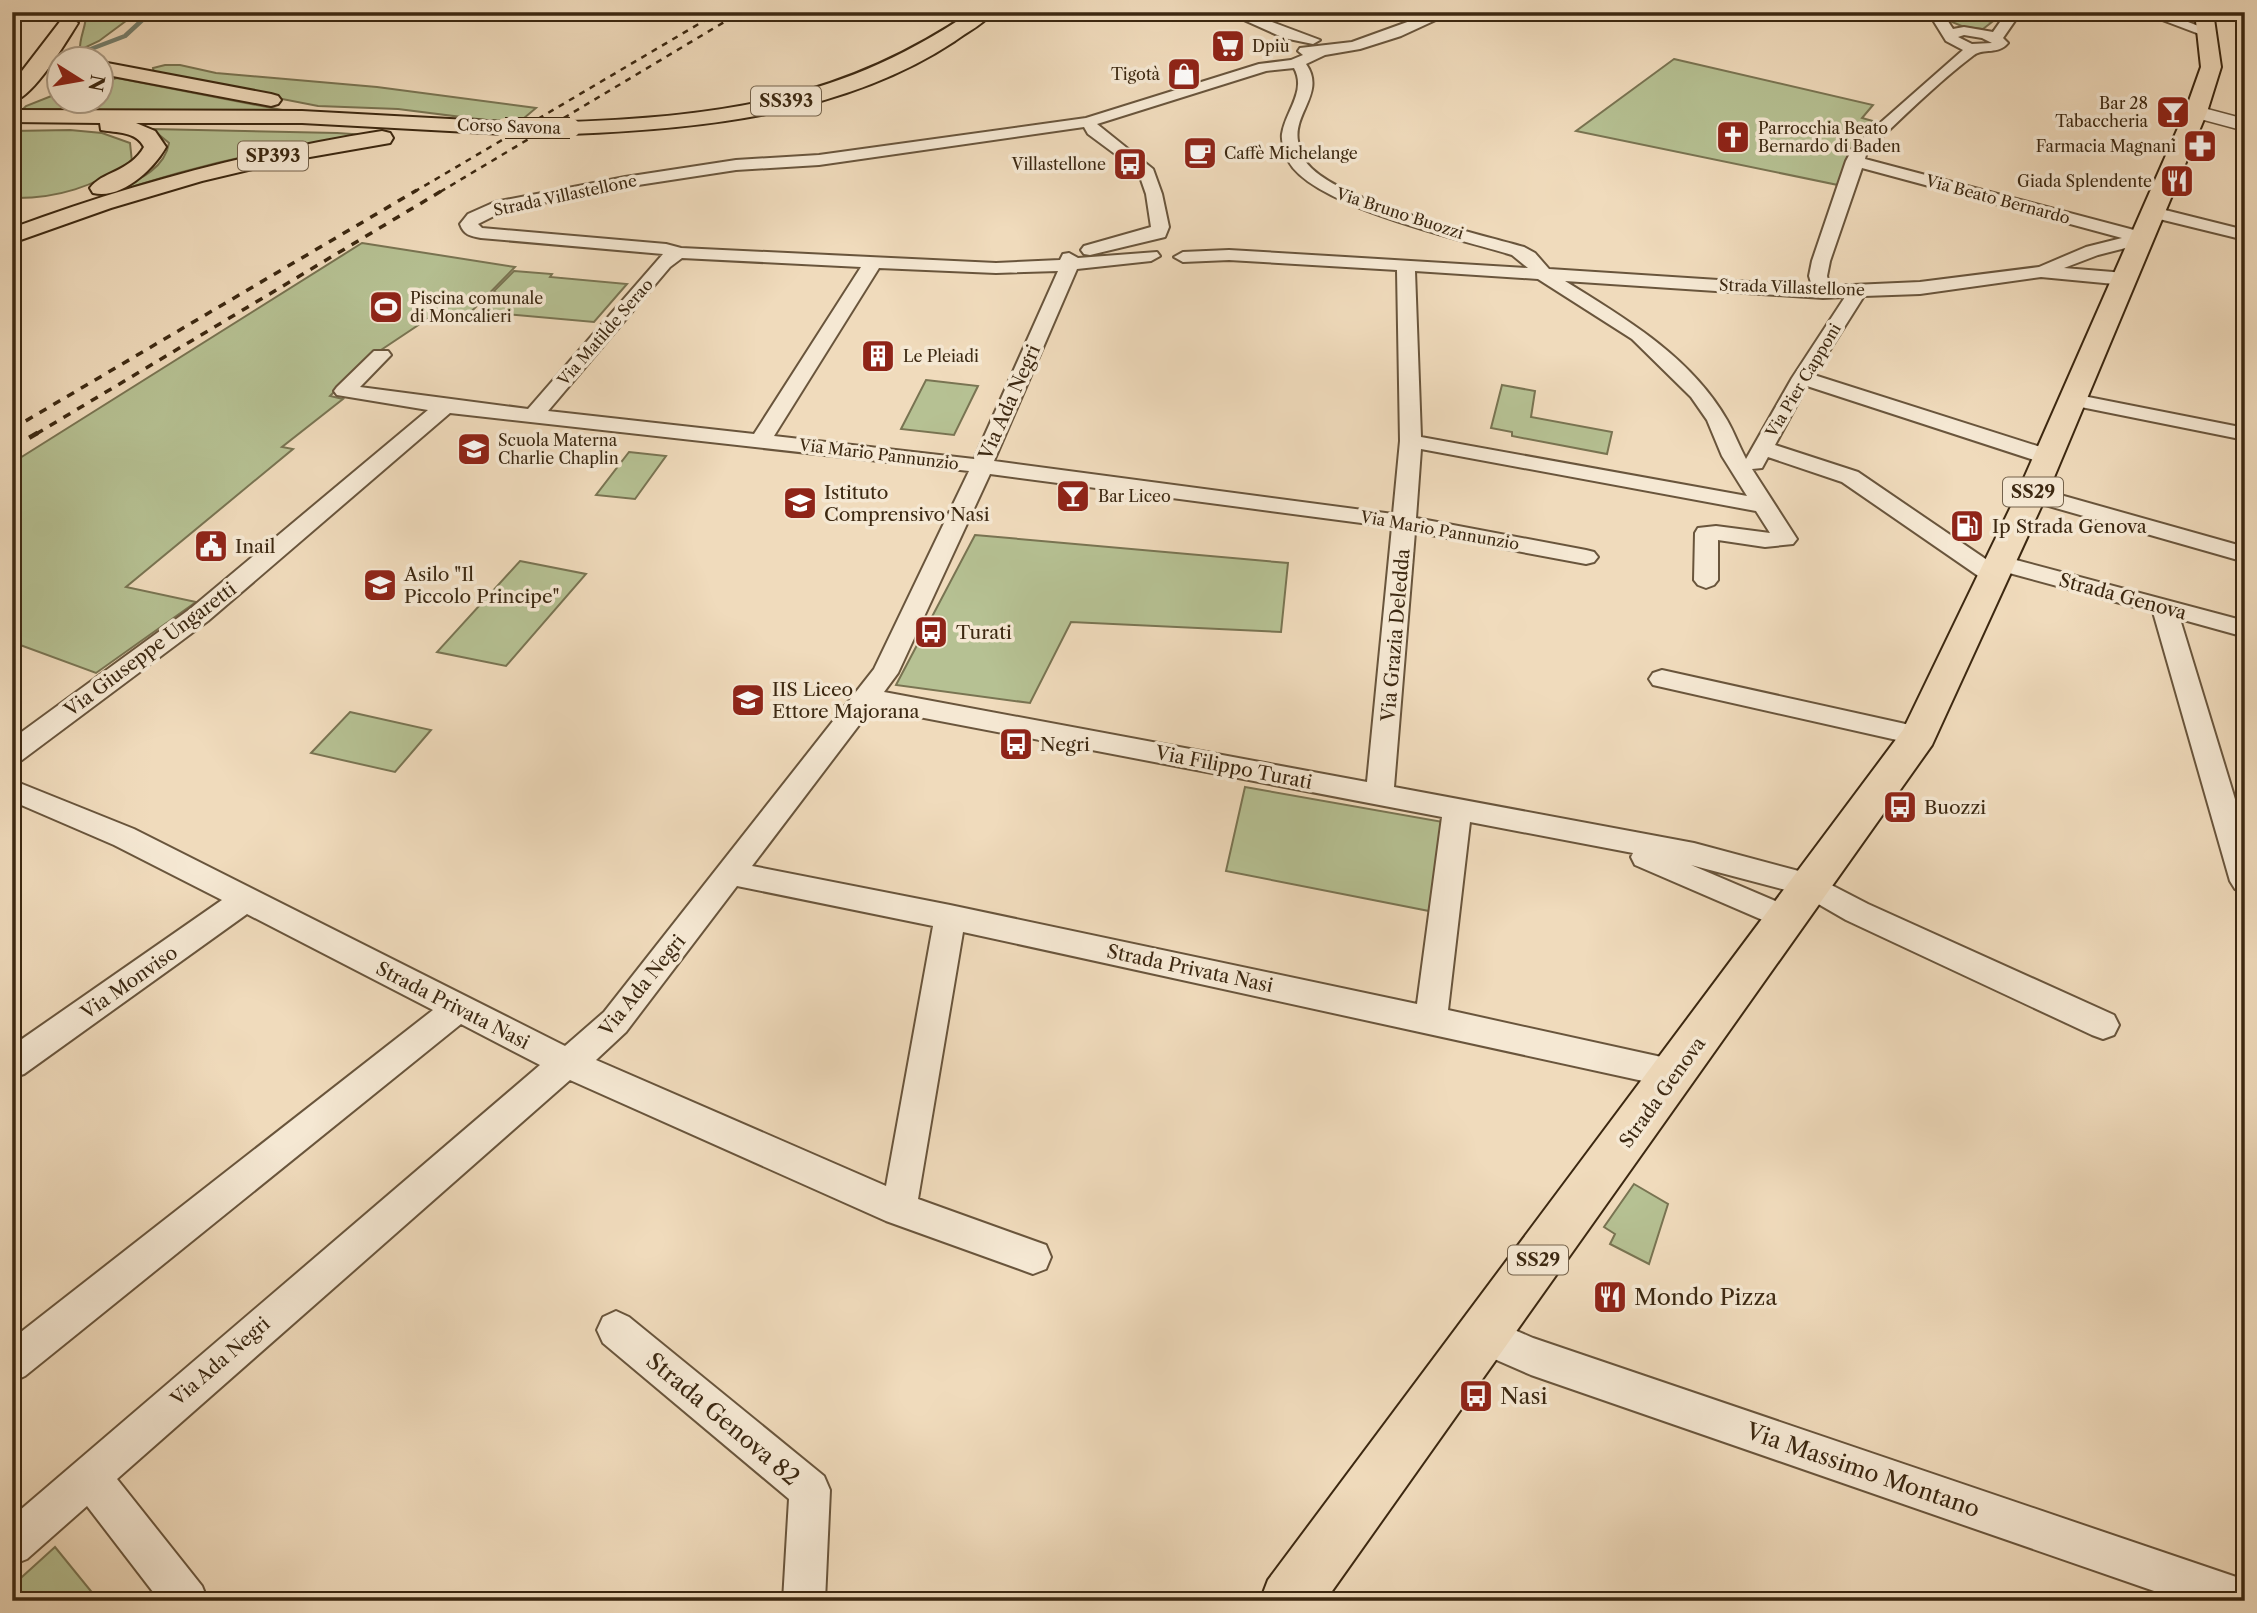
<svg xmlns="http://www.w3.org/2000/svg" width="2257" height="1613" viewBox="0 0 2257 1613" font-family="'Libre Caslon Text',serif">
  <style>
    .green { fill: #b6c193; stroke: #797452; stroke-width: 2 }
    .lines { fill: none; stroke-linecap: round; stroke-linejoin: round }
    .stream { stroke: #75806f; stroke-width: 4.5 }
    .minor-casing { stroke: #69553c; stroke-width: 4 }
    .tertiary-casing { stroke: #69553c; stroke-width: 3 }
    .primary-casing { stroke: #3c2811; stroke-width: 4 }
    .minor { fill: #f5e8d3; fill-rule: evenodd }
    .tertiary { fill: #f5e8d3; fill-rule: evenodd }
    .primary { fill: #f0dbbc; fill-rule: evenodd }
    .rail-far2 { stroke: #3c2811; stroke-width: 2.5; stroke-dasharray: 6 6; stroke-linecap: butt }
    .rail-far1 { stroke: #3c2811; stroke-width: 3.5; stroke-dasharray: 8 8; stroke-linecap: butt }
    .rail { stroke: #3c2811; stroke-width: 4.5; stroke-dasharray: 10 10; stroke-linecap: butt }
    .primary-bridge-casing { stroke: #3c2811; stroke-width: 22; stroke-linecap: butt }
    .primary-bridge { stroke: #f0dbbc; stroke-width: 20 }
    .labels { text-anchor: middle; stroke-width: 7; stroke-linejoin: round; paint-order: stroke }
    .far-poi-label { font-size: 16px; fill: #3c2811; stroke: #f5e8d3; text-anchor: start }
    .far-street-label { font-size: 16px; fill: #3c2811; stroke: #f5e8d3 }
    .shield { fill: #f5e8d3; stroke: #74624b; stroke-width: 2 }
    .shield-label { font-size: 18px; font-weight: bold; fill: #3c2811 }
    .street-label { font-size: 19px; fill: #3c2811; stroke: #f5e8d3 }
    .poi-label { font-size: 19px; fill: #3c2811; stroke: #f5e8d3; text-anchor: start }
    .near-poi-label { font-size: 23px; fill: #3c2811; stroke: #f5e8d3; text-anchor: start }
    .near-street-label { font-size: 23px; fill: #3c2811; stroke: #f5e8d3 }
  </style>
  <rect width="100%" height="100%" fill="#f0dbbc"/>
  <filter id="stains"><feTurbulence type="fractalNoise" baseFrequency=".00286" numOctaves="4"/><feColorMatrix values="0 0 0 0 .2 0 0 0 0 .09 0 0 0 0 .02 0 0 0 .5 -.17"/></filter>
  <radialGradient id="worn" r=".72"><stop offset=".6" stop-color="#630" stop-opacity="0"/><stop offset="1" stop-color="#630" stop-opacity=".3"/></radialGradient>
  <g class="green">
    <path d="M86 12H138L99 41 80 50C79 37 87 26 86 12Z"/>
    <polygon points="1947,12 1952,12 1992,22 1983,29 1964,27 1952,22"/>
    <polygon points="1674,59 1873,105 1862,118 1880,123 1850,149 1838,185 1576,131"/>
    <polygon points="165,65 180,65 216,73 377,87 536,108 517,124 398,109 318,106 154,74 153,68"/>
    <polygon points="117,78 303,114 20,112 26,106 59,93 60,102 102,102 102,82"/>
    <path d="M152 129 337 133 367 135C278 147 191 166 105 196 130 183 164 173 169 143Z"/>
    <path d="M70 130 102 133 130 143 132 162C94 186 58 199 12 198V131Z"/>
    <polygon points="362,243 515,267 468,315 438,312 363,362 330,396 343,399 282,447 293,449 126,587 196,602 96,673 12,642 12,463"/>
    <polygon points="514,271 552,274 550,277 627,284 594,322 482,312 500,293 493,292"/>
    <polygon points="926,380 978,386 954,435 901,429"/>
    <polygon points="1502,385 1535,391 1531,417 1612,432 1607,454 1512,436 1512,432 1491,428"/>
    <polygon points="629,452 666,456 635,499 596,495"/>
    <polygon points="975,535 1288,563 1281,632 1071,622 1030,703 896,685"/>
    <polygon points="520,561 586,574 506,666 437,652"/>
    <polygon points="350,712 431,730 395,772 311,753"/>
    <polygon points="1245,787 1443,822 1429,911 1226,871"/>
    <polygon points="1634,1184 1668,1204 1649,1264 1610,1244 1615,1234 1604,1227"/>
    <polygon points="55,1547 99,1601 12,1601 12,1586"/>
  </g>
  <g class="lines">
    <polyline class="stream" points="83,52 125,36 151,12"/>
    <g class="minor-casing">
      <g id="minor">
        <polygon points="1226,12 1245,12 1320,40 1313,44 1284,38"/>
        <path d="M1435 12H1453L1401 36 1360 49 1325 55 1306 64C1326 92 1293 113 1298 141 1299 145 1300 152 1302 156 1323 200 1477 233 1524 247L1535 253 1549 269 1812 286 1809 276 1812 261 1846 161 1854 146 1963 50 1946 41 1928 12H1942L1953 29 1964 27 1993 32 2007 12H2021L2003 38 2008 43C1998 55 1984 48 1974 55 1936 84 1902 118 1867 151L1865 159 2149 234 2152 238 2149 242 2098 255 2064 268 2125 273 2134 279 2125 285 2041 277 1920 294 1864 296 1814 375 2056 452 2059 457 2056 462H2040L1807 386 1775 445 1858 472 1990 562 1993 558 2001 556 2245 621V637L2180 619 2245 832V892L2235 889 2230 881 2153 612 2002 571 2007 577 2003 582 1995 585 1987 582 1842 482 1768 457 1762 468 1752 469 1797 539 1793 544 1765 547 1718 540V580L1714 585 1706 588 1698 585 1694 580 1695 533 1698 528 1716 526 1770 533 1756 511 1421 449 1416 518 1586 550 1594 552 1598 557 1594 562 1586 564 1415 532 1394 787 1694 843 1810 874 1868 904 2114 1015 2119 1025 2114 1035 2103 1039 2092 1035 1846 920 1801 894 1691 865 1799 911 1803 919 1799 927 1788 931 1635 865 1631 857 1633 853 1470 822 1448 1010 1675 1060 1687 1064 1691 1074 1687 1084 1675 1088 963 932 918 1199 1046 1245 1051 1257 1046 1269 1033 1274 886 1221 570 1080 117 1479 202 1586 208 1601H160L87 1506 27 1559 12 1565V1517L540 1065 461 1024 25 1376 12 1382V1339L433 1010 247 914 24 1074 12 1078V1046L222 900 114 845 12 801V780L134 829 565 1046 604 1012 874 669 969 471 450 413 208 621 22 760 12 763V739L190 609 428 410 337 395 334 391 337 387 374 351H388L391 355 360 387 528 409 663 254 481 238C470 236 464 235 460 224L468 214 495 202 625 177 736 160 819 155 1086 118 1259 64 1291 60 1303 55 1298 51 1300 48 1352 42ZM1964 35 1982 38 1992 43 1972 44 1958 37ZM1294 68C1307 91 1285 112 1282 134 1281 141 1284 148 1286 155 1299 204 1465 240 1512 255L1528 268 1229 250 1183 252 1174 257 1183 262 1229 260 1397 270 1400 441 1393 514 994 461 1077 269 1151 261 1160 256 1157 252 1078 258 1069 253 1063 254 1060 260 996 263 681 248 666 244 482 228 478 224 506 210 625 187 736 170 819 165 1084 127 1088 134 1138 171 1146 194 1151 227 1084 246 1081 250 1084 254 1090 255 1165 237 1169 227 1162 194 1153 169 1097 124 1266 71ZM1862 168 2122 238 2086 247 2039 267 1920 282 1830 286 1827 276 1830 261ZM682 258 861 267 754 434 548 411 670 267ZM879 268 996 273 1058 271 974 459 774 436ZM1415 271 1538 279 1632 339 1691 397 1707 420 1722 456 1747 496 1421 437ZM1565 281 1823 298 1845 297 1792 378 1746 459C1739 446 1734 432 1727 420 1691 357 1625 318 1565 281ZM990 474 1392 527 1367 782 884 692 898 673ZM872 708 1442 817 1417 1004 950 905 752 866ZM737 886 933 926 886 1186 596 1060 626 1032Z"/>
        <polygon points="2141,12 2162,12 2214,32 2207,36 2202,35"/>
        <polygon points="2153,207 2245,230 2245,240 2147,216 2144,212"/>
        <polygon points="2073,394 2245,428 2245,440 2066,404 2063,400 2066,396"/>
        <polygon points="2032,487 2245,547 2245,562 2024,499 2021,494 2024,489"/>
        <polygon points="1662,670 1919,727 1928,729 1932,736 1928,743 1919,745 1653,685 1649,679 1653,673"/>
        <polygon points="616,1311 629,1317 824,1476 830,1490 825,1601 783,1601 789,1499 603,1343 597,1330 603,1317"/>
        <polygon points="1482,1316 1533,1338 2245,1580 2245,1601 2183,1601 1531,1375 1469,1348 1463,1335 1469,1322"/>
      </g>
    </g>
    <g class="tertiary-casing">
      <polygon id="tertiary" points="2196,106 2245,119 2245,131 2189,116 2186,112"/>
    </g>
    <g class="primary-casing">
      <g id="primary">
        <path d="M971 12H993C984 24 967 32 955 41 843 115 701 129 570 134L562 133 559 128 562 123 570 122C723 116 842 100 971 12Z"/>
        <polygon points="2195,12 2213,12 2221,67 2207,112 2047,494 1932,745 1325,1601 1260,1601 1268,1580 1903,730 2017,494 2185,112 2201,67"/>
        <path d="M69 17 78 23C65 43 34 97 12 102V84L62 19Z"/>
        <polygon points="102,62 271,94 278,96 281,100 278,104 271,106 102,74"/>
        <path d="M12 110 302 111 505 122 513 123 516 128 513 133 505 134 302 123H136L155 131 166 147C153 170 121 200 93 193L90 188C101 172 130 172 144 147 136 131 117 133 101 130L100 123 12 122Z"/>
        <path d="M382 131 390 133 393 138 390 143 287 161 202 181 111 208 12 243V228C133 183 255 151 382 131Z"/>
      </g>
    </g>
    <use href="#minor" class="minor"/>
    <use href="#tertiary" class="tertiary"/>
    <use href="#primary" class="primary"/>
    <g class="rail-far2">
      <polyline points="414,192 719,12"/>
      <polyline points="440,192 741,12"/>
    </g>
    <g class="rail-far1">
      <polyline points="12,429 417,190"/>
      <polyline points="36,434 443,190"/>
    </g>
    <polyline class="rail" points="12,448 39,432"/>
    <g class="primary-bridge-casing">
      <polyline id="primary-bridge" points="505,128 570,128"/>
    </g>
    <use href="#primary-bridge" class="primary-bridge"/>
  </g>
  <defs>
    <g id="supermarket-square" transform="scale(1.75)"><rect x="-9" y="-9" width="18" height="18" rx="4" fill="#8f2418" stroke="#f5e8d3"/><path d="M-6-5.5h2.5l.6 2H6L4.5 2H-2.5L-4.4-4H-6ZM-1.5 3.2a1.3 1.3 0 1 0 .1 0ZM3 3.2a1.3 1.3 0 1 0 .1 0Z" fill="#fff"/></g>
    <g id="shop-square" transform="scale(1.75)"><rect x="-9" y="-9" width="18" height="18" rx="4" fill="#8f2418" stroke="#f5e8d3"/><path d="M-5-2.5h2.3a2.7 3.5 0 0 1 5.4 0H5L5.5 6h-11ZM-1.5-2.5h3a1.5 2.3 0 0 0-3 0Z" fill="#fff"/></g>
    <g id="bar-square" transform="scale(1.75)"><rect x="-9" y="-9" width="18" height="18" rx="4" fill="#8f2418" stroke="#f5e8d3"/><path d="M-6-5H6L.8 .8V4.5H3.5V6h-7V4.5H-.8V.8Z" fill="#fff"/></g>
    <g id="church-square" transform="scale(1.75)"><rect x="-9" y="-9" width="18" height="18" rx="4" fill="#8f2418" stroke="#f5e8d3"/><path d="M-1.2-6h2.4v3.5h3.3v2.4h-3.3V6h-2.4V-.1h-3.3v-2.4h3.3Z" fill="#fff"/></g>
    <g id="pharmacy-square" transform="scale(1.75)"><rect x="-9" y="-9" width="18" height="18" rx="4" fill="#8f2418" stroke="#f5e8d3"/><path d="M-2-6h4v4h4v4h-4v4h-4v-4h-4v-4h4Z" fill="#fff"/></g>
    <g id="cafe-square" transform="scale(1.75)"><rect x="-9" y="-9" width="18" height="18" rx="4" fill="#8f2418" stroke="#f5e8d3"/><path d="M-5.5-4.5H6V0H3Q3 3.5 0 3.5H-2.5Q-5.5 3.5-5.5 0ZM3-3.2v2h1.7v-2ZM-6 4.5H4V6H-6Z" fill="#fff"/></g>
    <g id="bus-square" transform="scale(1.75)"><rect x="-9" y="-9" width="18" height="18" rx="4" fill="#8f2418" stroke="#f5e8d3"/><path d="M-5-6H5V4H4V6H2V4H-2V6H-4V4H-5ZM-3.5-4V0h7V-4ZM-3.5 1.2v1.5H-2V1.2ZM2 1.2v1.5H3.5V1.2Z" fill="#fff"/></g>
    <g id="restaurant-square" transform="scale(1.75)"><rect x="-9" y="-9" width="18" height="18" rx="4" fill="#8f2418" stroke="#f5e8d3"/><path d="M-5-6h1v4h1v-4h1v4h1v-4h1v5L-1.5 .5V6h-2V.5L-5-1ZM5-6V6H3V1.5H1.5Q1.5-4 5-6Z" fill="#fff"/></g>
    <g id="stadium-square" transform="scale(1.75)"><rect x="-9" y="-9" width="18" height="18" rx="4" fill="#8f2418" stroke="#f5e8d3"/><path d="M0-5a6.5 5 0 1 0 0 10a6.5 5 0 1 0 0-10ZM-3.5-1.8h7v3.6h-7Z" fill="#fff"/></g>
    <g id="building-square" transform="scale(1.75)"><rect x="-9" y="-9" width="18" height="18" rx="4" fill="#8f2418" stroke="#f5e8d3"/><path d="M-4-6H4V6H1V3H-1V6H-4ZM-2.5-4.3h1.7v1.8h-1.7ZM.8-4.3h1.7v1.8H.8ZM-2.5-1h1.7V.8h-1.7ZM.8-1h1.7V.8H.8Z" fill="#fff"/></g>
    <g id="school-square" transform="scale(1.75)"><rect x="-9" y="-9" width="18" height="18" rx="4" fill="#8f2418" stroke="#f5e8d3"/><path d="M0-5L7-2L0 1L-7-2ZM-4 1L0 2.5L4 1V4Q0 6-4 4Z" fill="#fff"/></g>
    <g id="fuel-square" transform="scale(1.75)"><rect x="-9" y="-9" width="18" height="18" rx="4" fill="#8f2418" stroke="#f5e8d3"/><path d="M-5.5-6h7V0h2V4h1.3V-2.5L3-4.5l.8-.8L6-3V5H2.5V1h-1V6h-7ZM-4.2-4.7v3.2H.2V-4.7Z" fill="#fff"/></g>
    <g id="civic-square" transform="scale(1.75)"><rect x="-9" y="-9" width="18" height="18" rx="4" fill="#8f2418" stroke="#f5e8d3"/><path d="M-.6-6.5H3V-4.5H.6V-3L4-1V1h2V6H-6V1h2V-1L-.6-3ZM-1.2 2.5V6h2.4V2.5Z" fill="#fff"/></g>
  </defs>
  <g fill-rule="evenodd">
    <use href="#supermarket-square" x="1228" y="46"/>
    <use href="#shop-square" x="1184" y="74"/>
    <use href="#bar-square" x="2173" y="112"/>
    <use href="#church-square" x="1733" y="137"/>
    <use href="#pharmacy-square" x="2200" y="146"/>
    <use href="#cafe-square" x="1200" y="153"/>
    <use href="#bus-square" x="1130" y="164"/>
    <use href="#restaurant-square" x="2177" y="181"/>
    <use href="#stadium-square" x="386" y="307"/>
    <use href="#building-square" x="878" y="356"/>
    <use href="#school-square" x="474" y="449"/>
    <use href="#bar-square" x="1073" y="496"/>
    <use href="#school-square" x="800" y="503"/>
    <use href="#fuel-square" x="1967" y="526"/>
    <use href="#civic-square" x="211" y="546"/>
    <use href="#school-square" x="380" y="585"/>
    <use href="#bus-square" x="931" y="632"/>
    <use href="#school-square" x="748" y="700"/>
    <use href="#bus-square" x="1016" y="744"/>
    <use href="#bus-square" x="1900" y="807"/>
    <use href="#restaurant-square" x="1610" y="1297"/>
    <use href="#bus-square" x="1476" y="1396"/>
  </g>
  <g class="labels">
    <g class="far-poi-label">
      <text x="1252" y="52">Dpiù</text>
      <text x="1160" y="80" text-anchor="end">Tigotà</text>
      <text x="2148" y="109" text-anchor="end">Bar 28<tspan x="2148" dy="18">Tabaccheria</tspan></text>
      <text x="1758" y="134">Parrocchia Beato<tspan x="1758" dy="18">Bernardo di Baden</tspan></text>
      <text x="2176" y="152" text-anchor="end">Farmacia Magnani</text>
      <text x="1224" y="159">Caffè Michelange</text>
      <text x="1106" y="170" text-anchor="end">Villastellone</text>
      <text x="2152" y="187" text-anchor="end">Giada Splendente</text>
      <text x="410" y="304">Piscina comunale<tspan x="410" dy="18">di Moncalieri</tspan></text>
      <text x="903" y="362">Le Pleiadi</text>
      <text x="498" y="446">Scuola Materna<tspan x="498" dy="18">Charlie Chaplin</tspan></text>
      <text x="1098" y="502">Bar Liceo</text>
    </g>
    <g class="far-street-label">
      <text transform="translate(509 126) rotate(2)" y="6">Corso Savona</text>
      <text transform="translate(565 195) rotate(-12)" y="6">Strada Villastellone</text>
      <text transform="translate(1998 199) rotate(15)" y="6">Via Beato Bernardo</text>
      <text transform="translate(1400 213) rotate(18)" y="6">Via Bruno Buozzi</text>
      <text transform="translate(1792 287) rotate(2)" y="6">Strada Villastellone</text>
      <text transform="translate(605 332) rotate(-49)" y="6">Via Matilde Serao</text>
      <text transform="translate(1803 380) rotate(-59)" y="6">Via Pier Capponi</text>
      <text transform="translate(879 454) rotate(7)" y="6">Via Mario Pannunzio</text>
      <text transform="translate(1440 530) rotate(10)" y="6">Via Mario Pannunzio</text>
    </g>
    <g class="shield">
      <rect x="751" y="86.5" width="70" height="29" rx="5"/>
      <rect x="238" y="141.5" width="70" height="29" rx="5"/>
      <rect x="2003" y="477.5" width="60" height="29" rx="5"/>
      <rect x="1508" y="1245.5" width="60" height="29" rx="5"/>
    </g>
    <g class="shield-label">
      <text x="786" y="107">SS393</text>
      <text x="273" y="162">SP393</text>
      <text x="2033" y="498">SS29</text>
      <text x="1538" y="1266">SS29</text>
    </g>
    <g class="street-label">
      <text transform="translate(1009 402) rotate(-66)" y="7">Via Ada Negri</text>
      <text transform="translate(2123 596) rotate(15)" y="7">Strada Genova</text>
      <text transform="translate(1395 635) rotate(-85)" y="7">Via Grazia Deledda</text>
      <text transform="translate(150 649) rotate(-37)" y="7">Via Giuseppe Ungaretti</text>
      <text transform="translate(1234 767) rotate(11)" y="7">Via Filippo Turati</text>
      <text transform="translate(1190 968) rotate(12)" y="7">Strada Privata Nasi</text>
      <text transform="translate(129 982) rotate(-35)" y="7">Via Monviso</text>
      <text transform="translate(642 985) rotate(-51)" y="7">Via Ada Negri</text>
      <text transform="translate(453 1005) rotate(27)" y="7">Strada Privata Nasi</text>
      <text transform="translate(1662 1092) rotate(-54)" y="7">Strada Genova</text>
      <text transform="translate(220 1361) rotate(-41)" y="7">Via Ada Negri</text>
    </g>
    <g class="poi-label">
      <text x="824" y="499">Istituto<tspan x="824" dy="22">Comprensivo Nasi</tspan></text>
      <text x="1992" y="533">Ip Strada Genova</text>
      <text x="235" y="553">Inail</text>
      <text x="404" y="581">Asilo "Il<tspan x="404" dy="22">Piccolo Principe"</tspan></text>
      <text x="956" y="639">Turati</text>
      <text x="772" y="696">IIS Liceo<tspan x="772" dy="22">Ettore Majorana</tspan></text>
      <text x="1040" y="751">Negri</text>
      <text x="1924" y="814">Buozzi</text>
    </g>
    <g class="near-poi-label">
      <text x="1634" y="1305">Mondo Pizza</text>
      <text x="1500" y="1404">Nasi</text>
    </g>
    <g class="near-street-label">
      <text transform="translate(723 1419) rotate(40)" y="8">Strada Genova 82</text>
      <text transform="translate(1863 1470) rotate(19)" y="8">Via Massimo Montano</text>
    </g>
  </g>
  <rect width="2257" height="1613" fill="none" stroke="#f0dbbc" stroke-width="42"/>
  <rect x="14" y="14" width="2229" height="1585" fill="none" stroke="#3c2811" stroke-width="3.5"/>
  <rect x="21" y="21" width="2215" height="1571" fill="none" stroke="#3c2811" stroke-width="2"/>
  <g transform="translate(80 80) rotate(101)"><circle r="33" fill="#f5e8d3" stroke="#ab9b85" stroke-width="2"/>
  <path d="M0-5L12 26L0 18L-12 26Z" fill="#8f2418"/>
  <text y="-10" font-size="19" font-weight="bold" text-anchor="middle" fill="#3c2811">N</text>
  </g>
  <rect width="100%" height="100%" filter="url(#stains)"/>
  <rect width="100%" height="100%" fill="url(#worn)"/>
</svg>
